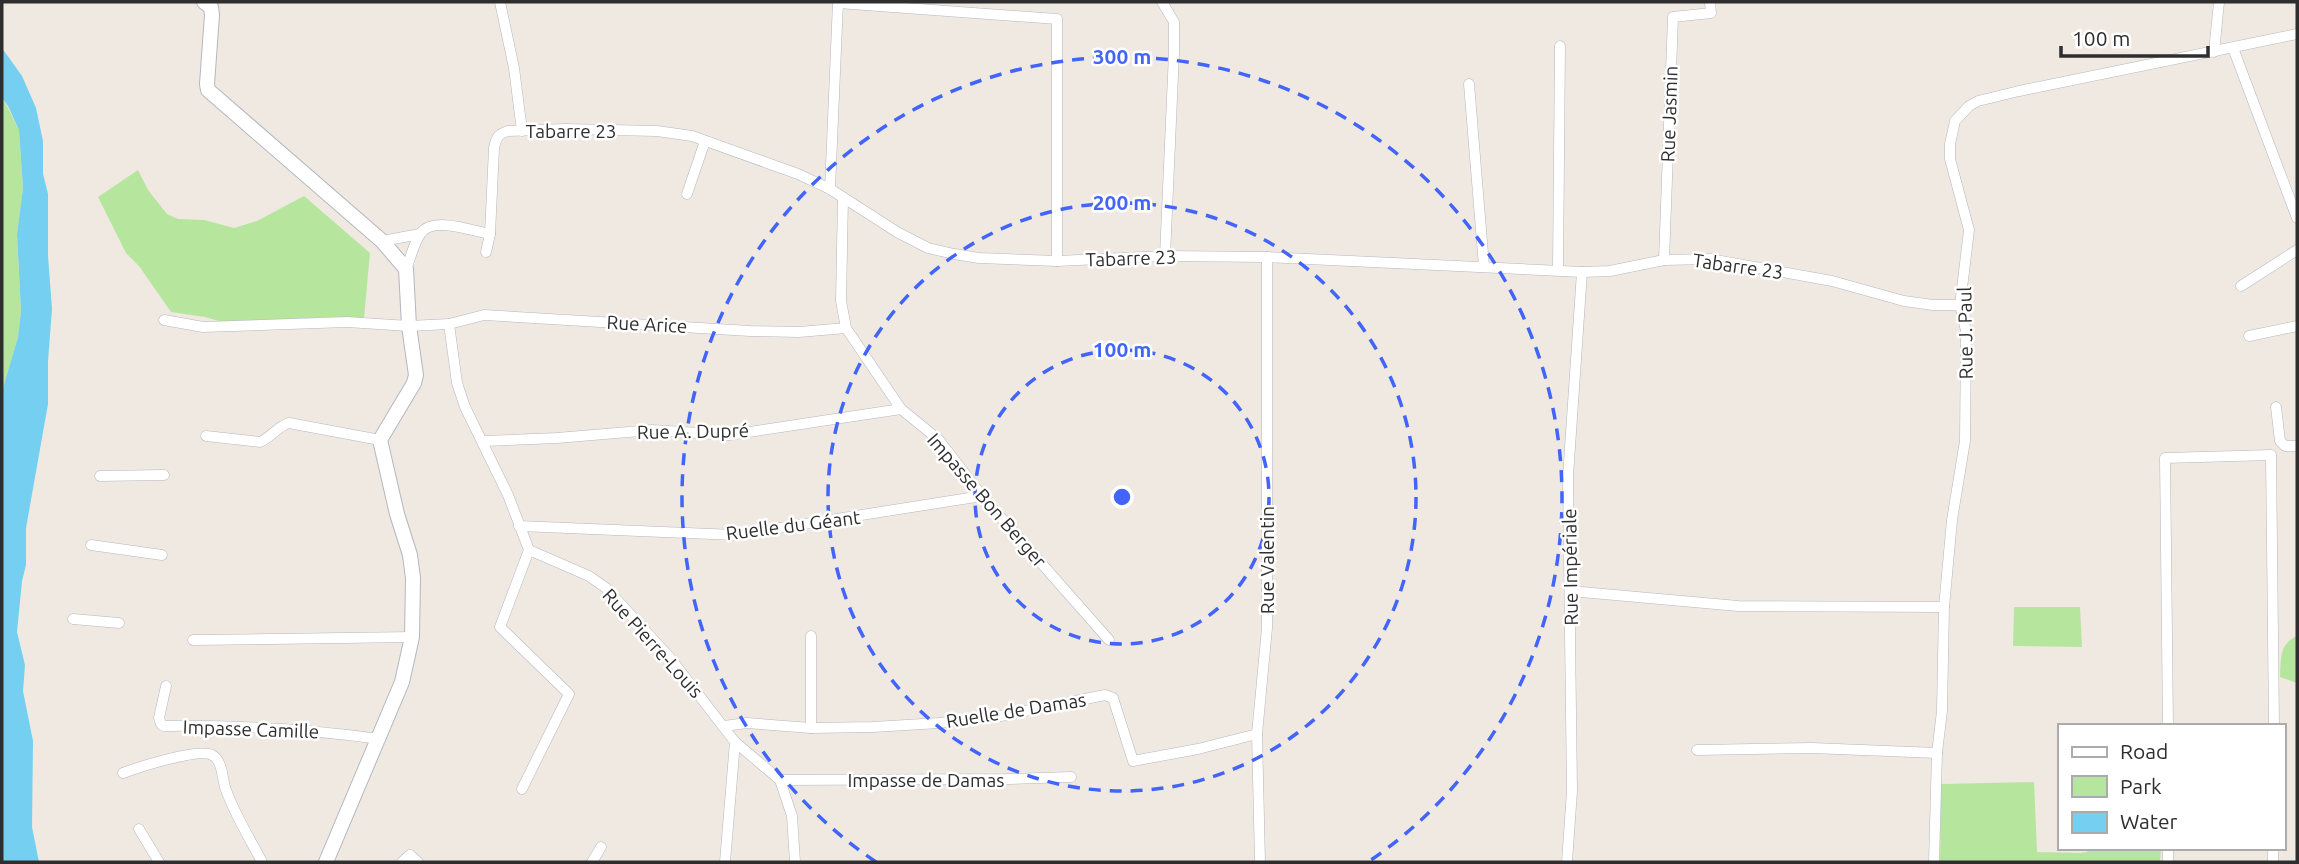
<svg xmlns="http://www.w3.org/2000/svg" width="2299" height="864" viewBox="0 0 2299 864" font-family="Ubuntu,sans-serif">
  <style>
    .green { fill: #b6e59e }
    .water { fill: #75cff0 }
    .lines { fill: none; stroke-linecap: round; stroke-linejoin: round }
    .street-casing { stroke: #b4b7c1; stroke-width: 11 }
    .secondary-casing { stroke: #b4b7c1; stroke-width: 16 }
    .street { stroke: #fff; stroke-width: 10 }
    .secondary { stroke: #fff; stroke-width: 14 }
    .ring { fill: none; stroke: #4264fb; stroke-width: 3.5; stroke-dasharray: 12 9 }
    .labels { text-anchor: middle; stroke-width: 5; stroke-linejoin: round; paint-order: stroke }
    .street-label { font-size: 19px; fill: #2e2e2e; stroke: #fff }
    .centre { fill: #4264fb; stroke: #fff; stroke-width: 3.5 }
    .ring-label { font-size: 21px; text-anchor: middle; font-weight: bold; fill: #4264fb; stroke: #fff; stroke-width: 5; stroke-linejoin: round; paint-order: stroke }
  </style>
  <rect width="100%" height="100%" fill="#efe9e1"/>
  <g class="green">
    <polygon points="2,98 7,106 19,130 23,188 17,234 21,311 18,337 3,388 2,421"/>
    <polygon points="138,170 148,190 167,214 178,219 204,220 234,228 257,221 304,196 370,253 364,318 326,317 257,323 222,322 205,317 171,312 139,266 126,253 98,197"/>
    <polygon points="2014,607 2080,607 2082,647 2013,646"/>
    <path d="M2297 636V683L2280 677C2281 659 2279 644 2297 636Z"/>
    <polygon points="2034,782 2037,852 2081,853 2087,852 2087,848 2161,848 2160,862 1940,862 1941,784"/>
  </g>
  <polygon class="water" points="2,48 22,76 36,108 43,141 43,174 48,194 48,256 52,309 48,361 48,404 26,528 26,565 22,581 17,632 25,665 23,691 33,741 32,827 39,862 2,862 2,405 3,388 18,337 21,311 17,234 23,188 19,130 8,106 2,98"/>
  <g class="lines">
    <g class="street-casing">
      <g id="street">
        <polyline points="500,2 514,68 522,131"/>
        <polyline points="1162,2 1174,22 1174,53 1165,256"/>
        <polyline points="838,3 1057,19 1057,261"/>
        <polyline points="2233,48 2297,218"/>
        <polyline points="2214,52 2219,2"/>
        <polyline points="1469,84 1484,266"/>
        <polyline points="830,189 838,2"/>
        <polyline points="687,194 705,141"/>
        <polyline points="843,198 841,301 846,328 901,409 939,440 982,496 1109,640"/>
        <polyline points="382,241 420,234"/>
        <polyline points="486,252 490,234"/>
        <polyline points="1664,260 1673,17 1711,13 1710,2"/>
        <path d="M406 269C411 257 414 242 421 233 433 216 473 231 490 234L494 148C496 138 498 134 508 131L565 129 657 131 692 136 798 174 830 189 897 232 928 248 954 254 979 258 1057 261 1165 256 1267 257 1582 272 1610 271 1664 260 1710 259 1832 281 1904 301 1933 305H1960"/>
        <polyline points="1558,269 1560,46"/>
        <polyline points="2241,286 2297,250"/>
        <polyline points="164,320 203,327 347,322 409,326 449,324 457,383 465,407 508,495 529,550 589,576 606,588 671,659 735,742 780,780 792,816 795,862"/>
        <polyline points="449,324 484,315 750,331 799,332 846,328"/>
        <polyline points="2249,336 2297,326"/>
        <polyline points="2276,407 2280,441 2285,446 2297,446"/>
        <path d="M206 436 260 442C272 437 276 427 289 423L380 440"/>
        <polyline points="484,441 557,438 652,430 729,435 901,409"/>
        <polyline points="100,476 164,475"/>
        <polyline points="519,526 735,535 982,496"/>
        <polyline points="91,545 162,555"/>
        <polyline points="1570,591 1738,606 1944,607"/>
        <polyline points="73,619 119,623"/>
        <polyline points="811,636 811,728"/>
        <polyline points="193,640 412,637"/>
        <path d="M166 686 159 718 161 724 164 726C237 725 308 729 380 739"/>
        <polyline points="724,726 747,723 811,728 873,727 939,723 1001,716 1105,695 1113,698 1133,761 1198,749 1257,734"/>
        <polyline points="2168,726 2165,458 2271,455 2274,726"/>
        <polyline points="1697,750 1812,748 1937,753"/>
        <path d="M123 773C139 767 198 748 212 755 223 760 222 780 226 790 235 815 250 839 262 862"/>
        <polyline points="780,780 1007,779 1071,777"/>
        <polyline points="522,789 569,694 500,627 529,550"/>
        <polyline points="139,829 159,862"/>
        <polyline points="402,862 410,855 418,862"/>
        <polyline points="592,862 601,847"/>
        <polyline points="725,862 735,742"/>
        <polyline points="1260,862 1257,734 1267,628 1267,257"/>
        <polyline points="1567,862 1572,791 1568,476 1582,272"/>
        <polyline points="1934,862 1937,753 1942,711 1944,607 1952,520 1965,441 1966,331 1960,305 1969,230 1950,159 1950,144 1955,121 1969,106 1978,101 2019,91 2297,34"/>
        <polyline points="2168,862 2168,848"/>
        <polyline points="2273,862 2273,848"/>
      </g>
    </g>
    <g class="secondary-casing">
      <polyline id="secondary" points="204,2 211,7 212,15 207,84 208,90 382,241 406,269 409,326 416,375 414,383 380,440 397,514 410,555 413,578 412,637 402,682 326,862"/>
    </g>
    <use href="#street" class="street"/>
    <use href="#secondary" class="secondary"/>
  </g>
  <g class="ring">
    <circle cx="1122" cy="497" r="147"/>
    <circle cx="1122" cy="497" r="294"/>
    <path d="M876 862A440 440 0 1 1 1368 862"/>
  </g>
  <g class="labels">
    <g class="street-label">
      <text transform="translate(1669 114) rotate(-88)" y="7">Rue Jasmin</text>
      <text x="571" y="138">Tabarre 23</text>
      <text transform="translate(1131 258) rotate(-2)" y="7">Tabarre 23</text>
      <text transform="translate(1738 266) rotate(8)" y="7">Tabarre 23</text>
      <text transform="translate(647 324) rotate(3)" y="7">Rue Arice</text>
      <text transform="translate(1965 333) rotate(-91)" y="7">Rue J. Paul</text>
      <text transform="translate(693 431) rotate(-1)" y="7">Rue A. Dupré</text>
      <text transform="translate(987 500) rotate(49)" y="7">Impasse Bon Berger</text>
      <text transform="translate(793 525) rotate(-7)" y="7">Ruelle du Géant</text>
      <text transform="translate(1267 560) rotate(-90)" y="7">Rue Valentin</text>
      <text transform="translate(1570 567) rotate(-91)" y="7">Rue Impériale</text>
      <text transform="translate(653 643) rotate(48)" y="7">Rue Pierre-Louis</text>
      <text transform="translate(1016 710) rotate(-9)" y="7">Ruelle de Damas</text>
      <text transform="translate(251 729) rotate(2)" y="7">Impasse Camille</text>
      <text x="926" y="787">Impasse de Damas</text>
    </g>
  </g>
  <circle cx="1122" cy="497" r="10" class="centre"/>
  <g class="ring-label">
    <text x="1122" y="64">300 m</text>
    <text x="1122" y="210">200 m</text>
    <text x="1122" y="357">100 m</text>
  </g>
  <rect width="2299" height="864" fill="none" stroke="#2e2e2e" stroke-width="7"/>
  <rect x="2058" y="724" width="228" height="126" fill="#ffffff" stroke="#ababab" stroke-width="2"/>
  <rect x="2072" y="747" width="35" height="10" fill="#ffffff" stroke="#ababab" stroke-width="2"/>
  <text x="2120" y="759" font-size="21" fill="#2e2e2e">Road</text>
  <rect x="2072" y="776" width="35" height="21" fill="#b6e59e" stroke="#ababab" stroke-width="2"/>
  <text x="2120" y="794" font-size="21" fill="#2e2e2e">Park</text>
  <rect x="2072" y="812" width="35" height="21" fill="#75cff0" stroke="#ababab" stroke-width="2"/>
  <text x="2120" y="829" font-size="21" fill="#2e2e2e">Water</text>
  <path d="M2061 46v10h147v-10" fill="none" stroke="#2e2e2e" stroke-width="3.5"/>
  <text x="2072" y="46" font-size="21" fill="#2e2e2e" stroke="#ffffff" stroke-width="5" paint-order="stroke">100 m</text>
</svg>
